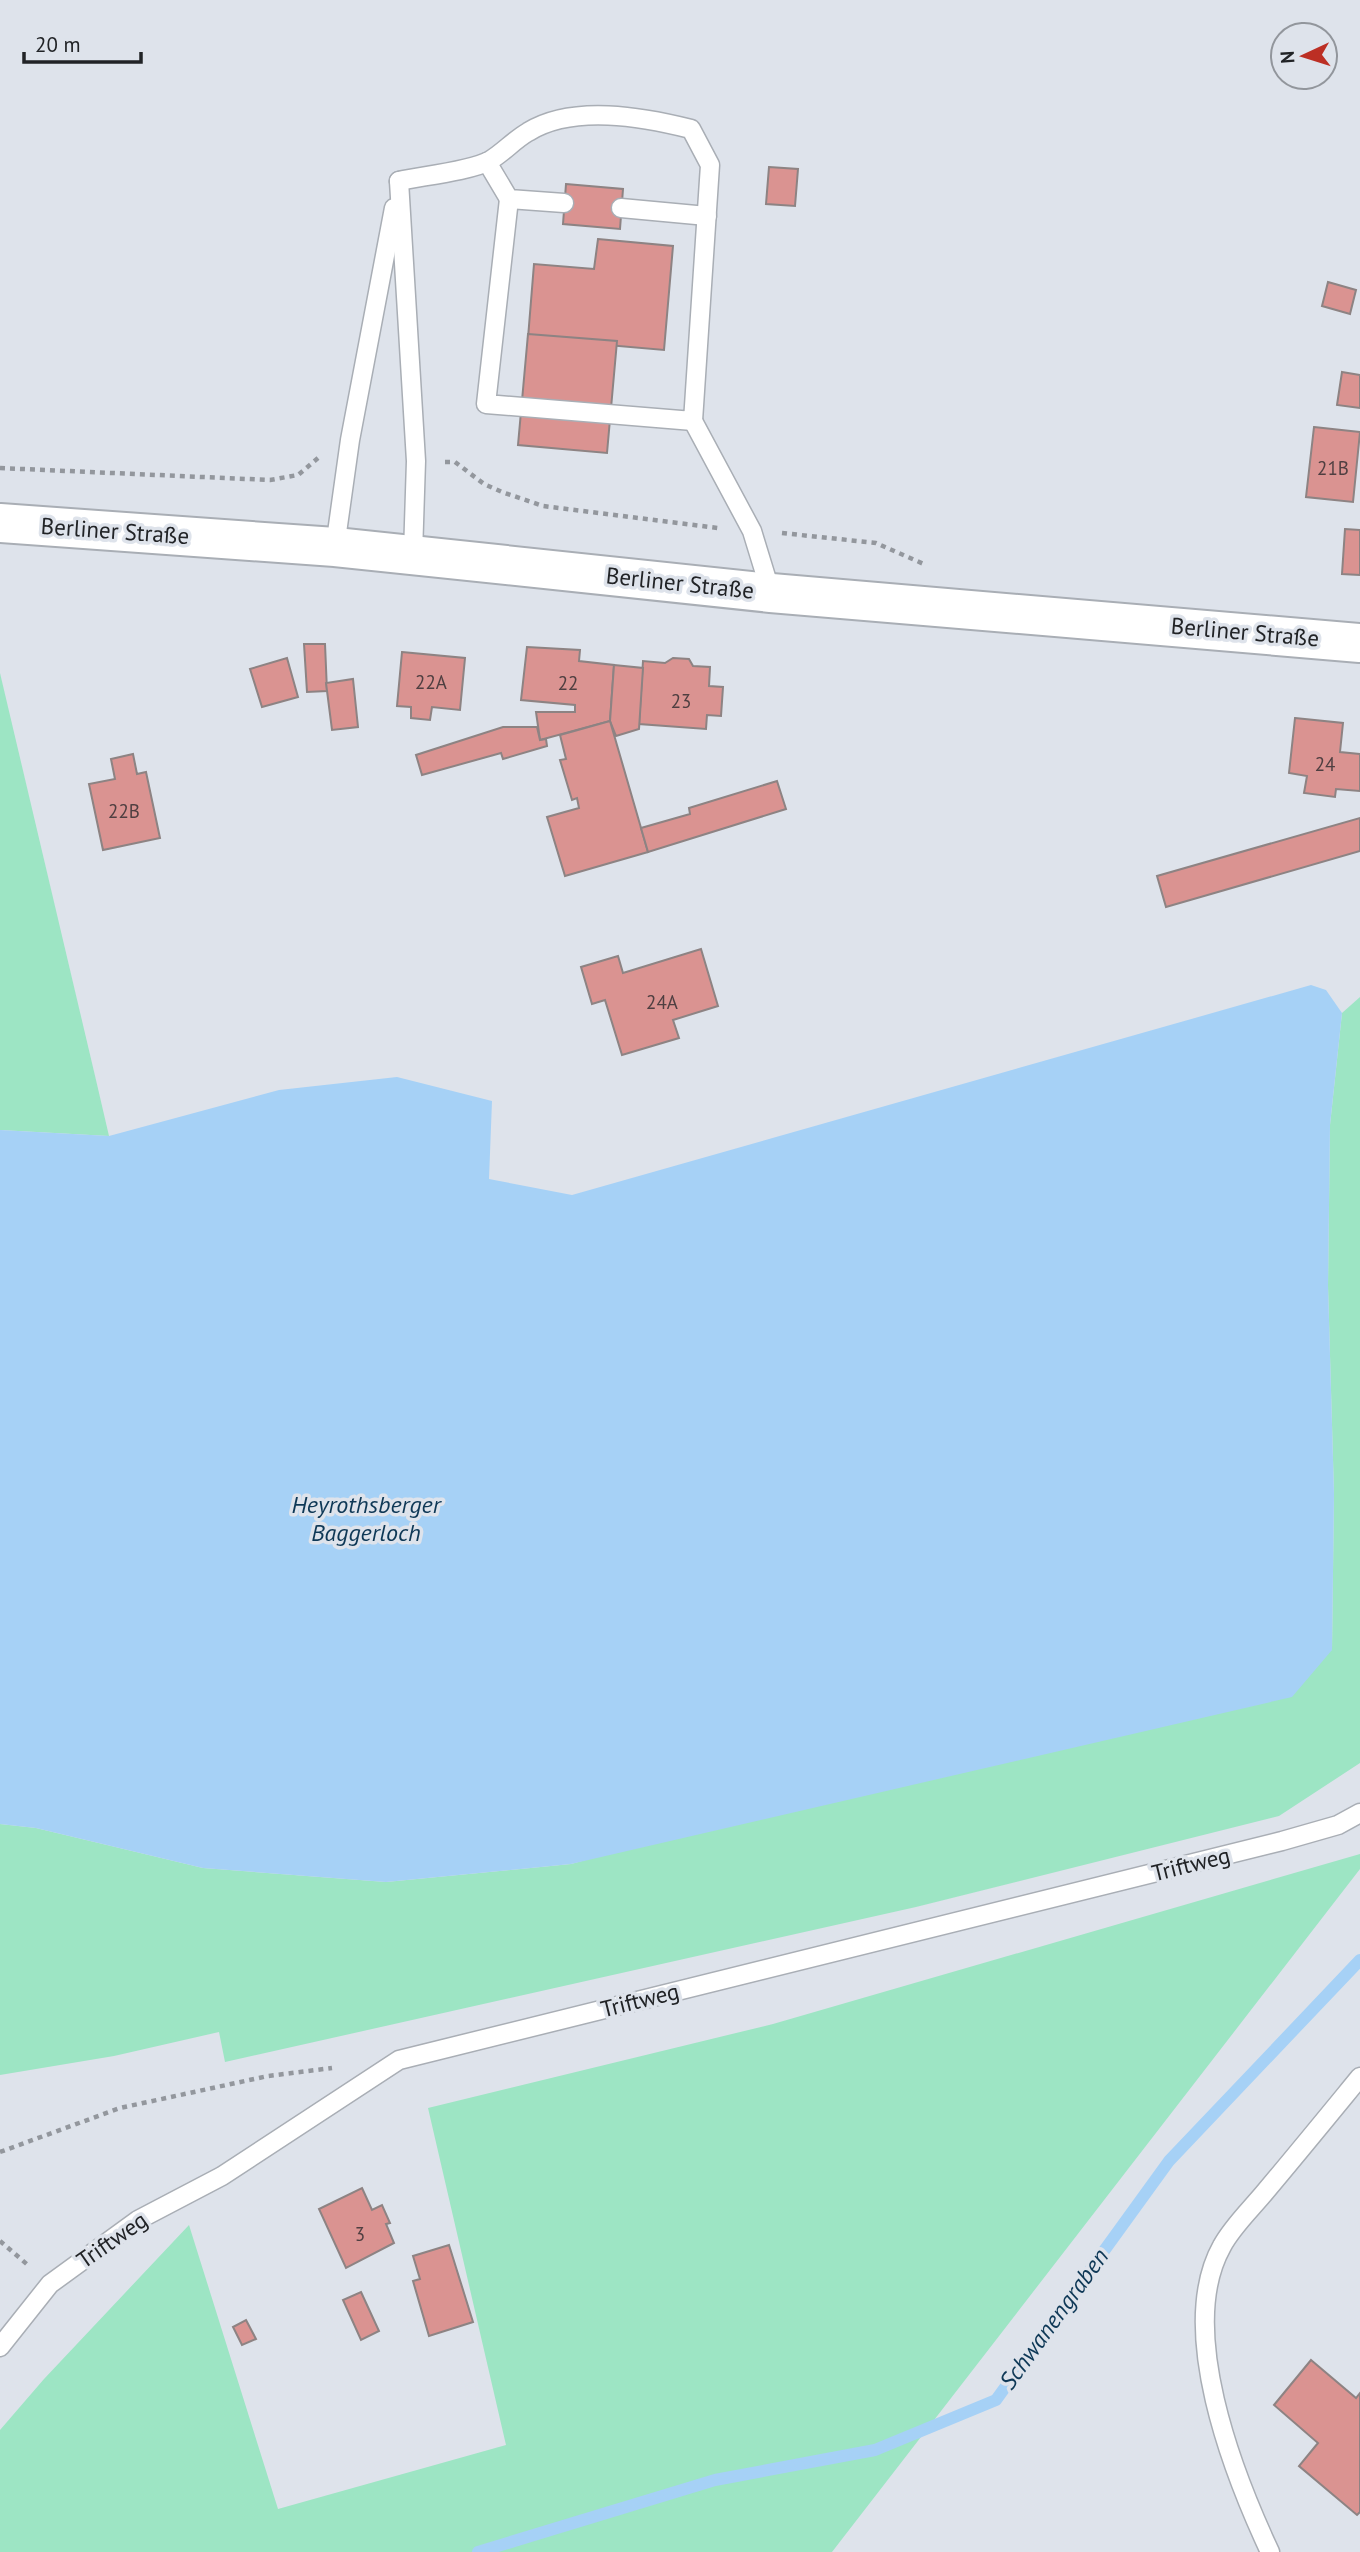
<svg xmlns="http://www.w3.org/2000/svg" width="1360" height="2552" viewBox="0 0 1360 2552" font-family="'PT Sans',sans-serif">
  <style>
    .green { fill: #9de5c4 }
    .water { fill: #a6d1f6 }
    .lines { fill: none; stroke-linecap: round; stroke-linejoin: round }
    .stream { stroke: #a6d1f6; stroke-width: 12 }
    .building { fill: #da9391; stroke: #8d8383; stroke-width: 2 }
    .service-casing { stroke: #a9aeb5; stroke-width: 21 }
    .primary-casing { stroke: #a9aeb5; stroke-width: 42 }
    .path { stroke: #93979d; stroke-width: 4.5; stroke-dasharray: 5 5; stroke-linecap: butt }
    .service { stroke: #fff; stroke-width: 18 }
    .primary { stroke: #fff; stroke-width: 38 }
    .labels { text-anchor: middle; stroke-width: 7; stroke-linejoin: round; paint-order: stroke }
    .number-label { font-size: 19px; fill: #4f3f41 }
    .street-label { font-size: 23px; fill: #212326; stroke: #dee3eb }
    .water-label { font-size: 24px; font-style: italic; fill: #0e3856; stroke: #dee3eb }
  </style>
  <rect width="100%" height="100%" fill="#dee3eb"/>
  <g class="green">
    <polygon points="0,673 96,1080 109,1136 0,1130"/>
    <polygon points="1360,997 1360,1763 1279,1816 916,1907 225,2062 219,2032 114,2056 0,2075 0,1824 36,1828 203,1868 386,1882 571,1864 1332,1650 1334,1494 1328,1286 1330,1125 1342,1013"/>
    <polygon points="1360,1854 1360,1869 832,2552 0,2552 0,2430 44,2379 189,2225 278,2509 506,2445 428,2108 773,2024"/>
  </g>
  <polygon class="water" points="1311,985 1326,990 1342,1013 1330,1125 1328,1286 1334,1494 1332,1650 1292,1697 571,1864 386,1882 203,1868 36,1828 0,1824 0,1130 109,1136 279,1090 397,1077 492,1101 489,1179 572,1195"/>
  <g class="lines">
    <polyline class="stream" points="478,2552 715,2480 875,2450 996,2400 1169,2161 1360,1960"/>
  </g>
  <g class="building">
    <polygon points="769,167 798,169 795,206 766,204"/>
    <polygon points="566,184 623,189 620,229 563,224"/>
    <polygon points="598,239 673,246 664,350 528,338 534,264 594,269"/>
    <polygon points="1328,282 1356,290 1350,314 1322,306"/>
    <polygon points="528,334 617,341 607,453 518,445"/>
    <polygon points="1342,372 1360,375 1360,408 1337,405"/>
    <polygon points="1314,427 1360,432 1353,502 1306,497"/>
    <polygon points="1345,529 1360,530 1360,575 1342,574"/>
    <polygon points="304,644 325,644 327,691 307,692"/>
    <polygon points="527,647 580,650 579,661 614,665 610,721 540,740 536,712 575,712 575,705 521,700"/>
    <polygon points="402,652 465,658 460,710 432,707 430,720 411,718 411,707 397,706"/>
    <polygon points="287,658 298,697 262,707 250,669"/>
    <polygon points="673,658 689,659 693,666 710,667 709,686 723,687 721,716 707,715 706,729 639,724 643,661 665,663"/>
    <polygon points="614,665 643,668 639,729 616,736 610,721"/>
    <polygon points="353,679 358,727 332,730 326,683"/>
    <polygon points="1295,718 1343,723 1340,752 1360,754 1360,791 1336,789 1335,797 1304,793 1307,776 1289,773"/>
    <polygon points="610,721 648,852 565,876 547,817 579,808 577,798 572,800 560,760 566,759 560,735"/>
    <polygon points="503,727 537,727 540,740 546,739 547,746 503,759 501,753 422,775 416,755"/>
    <polygon points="133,754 137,774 146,772 160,838 103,850 89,784 115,779 111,759"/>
    <polygon points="777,781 786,809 648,852 641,828 690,814 689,808"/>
    <polygon points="1360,818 1360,851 1166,907 1157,876"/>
    <polygon points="701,949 718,1006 673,1020 679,1038 622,1055 605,1000 592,1004 581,967 618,956 623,973"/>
    <polygon points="362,2188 372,2210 382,2205 390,2223 386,2224 394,2243 346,2268 319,2209"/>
    <polygon points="449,2245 473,2322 429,2336 413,2281 420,2279 413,2256"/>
    <polygon points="361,2292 379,2331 361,2340 343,2300"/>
    <polygon points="246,2320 256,2339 242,2345 233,2327"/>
    <polygon points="1311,2360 1356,2398 1360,2393 1360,2512 1357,2515 1299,2466 1318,2443 1274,2405"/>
  </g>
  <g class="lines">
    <g class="service-casing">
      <g id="service">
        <polyline points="487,162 509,199 564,203"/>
        <path d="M399 181C422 176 470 171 489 161 503 153 514 140 528 132 573 104 643 117 691 129L710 165 693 421 486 404 509 199"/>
        <polyline points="399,181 416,461 413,554"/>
        <polyline points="621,208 707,216"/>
        <polyline points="693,421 752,531 771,593"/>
        <polyline points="335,547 350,440 394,208"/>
        <polyline points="0,2347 50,2284 138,2220 222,2176 399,2060 1282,1841 1338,1825 1360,1813"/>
        <path d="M1270 2552C1233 2473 1176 2328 1222 2246 1232 2227 1251 2209 1265 2192 1297 2154 1328 2116 1360 2077"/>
      </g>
    </g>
    <g class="primary-casing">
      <polyline id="primary" points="0,523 335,547 771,593 1360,643"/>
    </g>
    <g class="path">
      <polyline points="445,462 455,462 484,484 502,492 543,506 718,528"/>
      <polyline points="0,468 270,480 298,475 318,458"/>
      <polyline points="782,533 876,543 926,565"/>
      <polyline points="0,2152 120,2108 268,2076 332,2068"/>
      <polyline points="0,2241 29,2266"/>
    </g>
    <use href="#service" class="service"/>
    <use href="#primary" class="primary"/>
  </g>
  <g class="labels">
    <g class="number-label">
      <text x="1333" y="475">21B</text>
      <text x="431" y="689">22A</text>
      <text x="568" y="690">22</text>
      <text x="681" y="708">23</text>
      <text x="1325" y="771">24</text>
      <text x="124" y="818">22B</text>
      <text x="662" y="1009">24A</text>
      <text x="360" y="2241">3</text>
    </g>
    <g class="street-label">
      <text transform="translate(115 531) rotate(4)" y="8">Berliner Straße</text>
      <text transform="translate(680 583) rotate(6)" y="8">Berliner Straße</text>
      <text transform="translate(1245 632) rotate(5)" y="8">Berliner Straße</text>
      <text transform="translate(1191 1864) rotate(-14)" y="8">Triftweg</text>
      <text transform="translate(640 2000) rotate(-14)" y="8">Triftweg</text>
      <text transform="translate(112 2240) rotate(-35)" y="8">Triftweg</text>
    </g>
    <g class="water-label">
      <text x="366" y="1513">Heyrothsberger<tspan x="366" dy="28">Baggerloch</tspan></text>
      <text transform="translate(1054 2319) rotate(-54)" y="8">Schwanengraben</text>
    </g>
  </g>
  <g transform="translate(1304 56) rotate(266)"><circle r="33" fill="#dee3eb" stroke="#92969c" stroke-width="2"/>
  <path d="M0-5L12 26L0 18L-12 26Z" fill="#bc2f24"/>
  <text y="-10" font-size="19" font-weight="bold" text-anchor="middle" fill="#212326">N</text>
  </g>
  <path d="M24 52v10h117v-10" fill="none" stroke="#212326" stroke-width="3.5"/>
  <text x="35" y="52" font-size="21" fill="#212326" stroke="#dee3eb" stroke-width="5" paint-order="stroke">20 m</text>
</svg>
